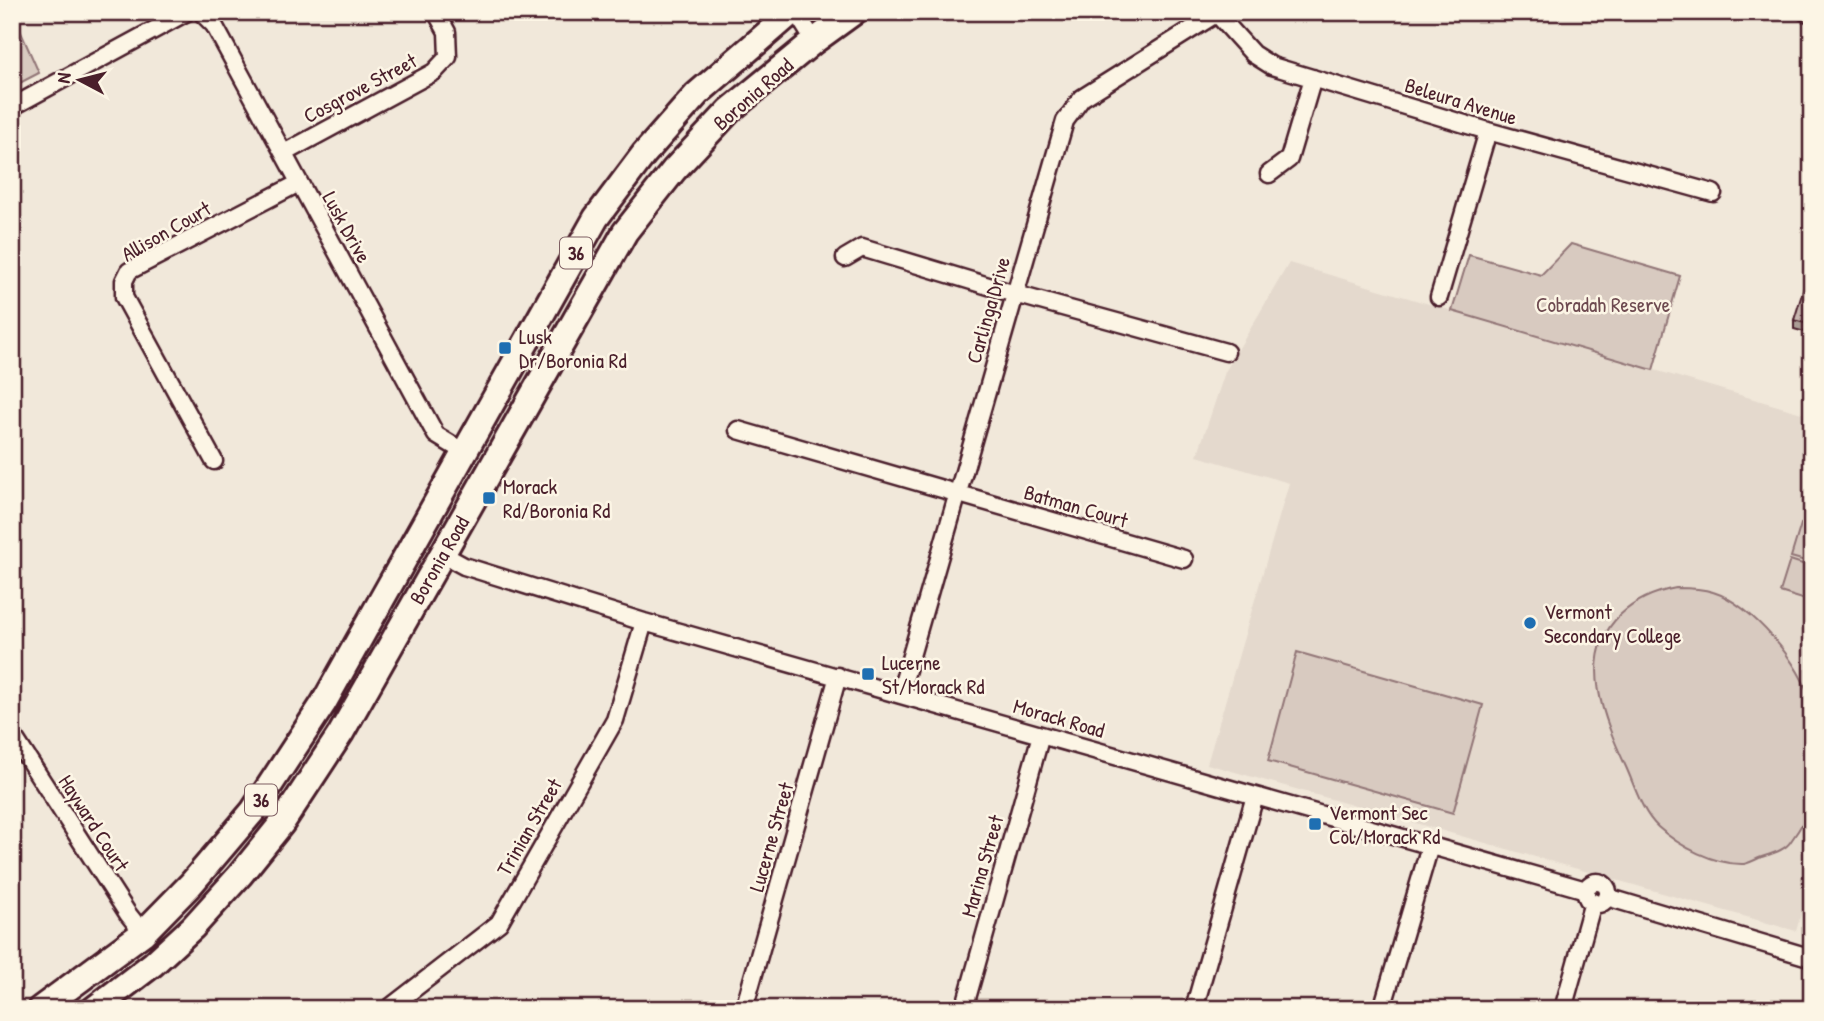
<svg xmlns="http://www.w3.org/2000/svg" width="1824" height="1021" font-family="'Patrick Hand',sans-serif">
  <rect width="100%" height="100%" fill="#f1e8da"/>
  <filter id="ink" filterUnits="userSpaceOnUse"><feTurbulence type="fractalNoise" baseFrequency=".0143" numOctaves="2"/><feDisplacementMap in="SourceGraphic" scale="14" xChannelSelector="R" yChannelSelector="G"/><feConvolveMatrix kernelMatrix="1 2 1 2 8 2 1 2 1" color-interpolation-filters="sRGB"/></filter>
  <g filter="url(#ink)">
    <path fill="#e4d9cd" d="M1289 263 1812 416V878L1796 931 1207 764 1289 483 1197 456 1225 372Z"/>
    <path fill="#d8cac0" stroke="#917476" stroke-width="2" d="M12 12 39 73 12 87Z
      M1571 244 1680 276 1653 370 1452 311 1469 255 1541 275Z
      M1801 524 1812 528V563L1791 557Z
      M1790 560 1812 567V602L1780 592Z
      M1676 588C1688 588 1701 588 1713 592 1750 603 1804 666 1811 704 1815 720 1812 740 1812 756 1812 770 1815 791 1811 804 1807 818 1799 830 1791 841 1785 851 1770 854 1759 858 1755 860 1749 863 1744 864 1715 865 1680 847 1658 827 1642 812 1635 787 1626 767 1605 721 1576 657 1620 615 1636 600 1654 592 1676 588Z
      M1297 652 1483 705 1453 813 1268 761Z"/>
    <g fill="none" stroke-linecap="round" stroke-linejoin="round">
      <defs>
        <path id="street" d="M201 12 214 25 436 435 464 452
          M796 12 814 41
          M1805 12 1812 14
          M1217 14 1253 54 1272 66 1488 131 1713 193
          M12 107 187 12
          M284 153 434 72 448 57 447 32 436 12
          M1269 174 1289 159 1313 78
          M845 258 862 248 1015 294 1226 352
          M1439 297 1488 131
          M738 430 1184 559
          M214 461 124 297V281L129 271 299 183
          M442 554 464 566 644 622 1586 890
          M900 694 1065 121 1082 98 1219 12
          M12 734 128 914 143 933
          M1586 893a11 11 0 1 1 22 0a11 11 0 1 1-22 0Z
          M1607 897 1812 958
          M388 1009 499 923 615 720 644 622
          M744 1009 838 676
          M964 1009 1041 735
          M1194 1009 1255 796
          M1382 1009 1430 846
          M1563 1009 1593 902"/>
        <path id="primary" d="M40 1009 143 933 191 884 253 811 323 704 596 218 644 154 697 94 792 12
          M94 1009 153 964 193 927 240 875 282 823 341 733 625 232 674 170 730 110 814 41 854 12"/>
      </defs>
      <use href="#street" stroke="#4a1f2b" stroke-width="21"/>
      <use href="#primary" stroke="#4a1f2b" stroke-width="30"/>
      <use href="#street" stroke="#fcf5e5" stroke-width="16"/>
      <use href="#primary" stroke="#fcf5e5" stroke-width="24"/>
    </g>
    <path fill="#ab9d96" stroke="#4a1f2b" stroke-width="2" d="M1812 282V334L1794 329V320Z"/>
    <path fill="#c7b6af" stroke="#4a1f2b" stroke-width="2" d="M1806 281 1812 282V325L1794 320Z"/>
  </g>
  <g fill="#1f6fb2" stroke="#fcf5e5" stroke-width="2.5">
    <rect x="498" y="341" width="14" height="14" rx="3.5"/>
    <rect x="482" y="491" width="14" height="14" rx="3.5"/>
    <circle cx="1530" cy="623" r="7"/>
    <rect x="861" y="667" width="14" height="14" rx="3.5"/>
    <rect x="1308" y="817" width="14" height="14" rx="3.5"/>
  </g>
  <g text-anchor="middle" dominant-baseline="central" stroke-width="5" stroke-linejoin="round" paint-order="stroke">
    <g fill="#fcf5e5" stroke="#7f5f63" stroke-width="2">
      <rect x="560" y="237.5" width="32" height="31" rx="5"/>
      <rect x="245" y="784.5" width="32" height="31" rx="5"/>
    </g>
    <g font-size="19" font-weight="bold" fill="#4a1f2b">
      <text x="576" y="253">36</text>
      <text x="261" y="800">36</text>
    </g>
    <g font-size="21" fill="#4a1f2b" stroke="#fcf5e5">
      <text transform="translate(360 88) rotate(-28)">Cosgrove Street</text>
      <text transform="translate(753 94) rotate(-41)">Boronia Road</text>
      <text transform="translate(1461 101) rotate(17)">Beleura Avenue</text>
      <text transform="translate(347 227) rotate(61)">Lusk Drive</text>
      <text transform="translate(166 231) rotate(-30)">Allison Court</text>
      <text transform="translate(988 310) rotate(-74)">Carlinga Drive</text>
      <text transform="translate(1076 506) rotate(16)">Batman Court</text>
      <text transform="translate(439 560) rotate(-60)">Boronia Road</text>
      <text transform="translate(1059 718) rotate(16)">Morack Road</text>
      <text transform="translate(94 823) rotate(57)">Hayward Court</text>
      <text transform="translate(529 827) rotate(-60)">Trinian Street</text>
      <text transform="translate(771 837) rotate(-74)">Lucerne Street</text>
      <text transform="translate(982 866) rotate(-74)">Marina Street</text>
    </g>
    <g font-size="21" fill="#6e4a50" stroke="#fcf5e5">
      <text x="1603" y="304">Cobradah Reserve</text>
    </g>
    <g font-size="21" fill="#4a1f2b" stroke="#fcf5e5" text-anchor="start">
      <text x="519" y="336">Lusk<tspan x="519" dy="24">Dr/Boronia Rd</tspan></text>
      <text x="503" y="486">Morack<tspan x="503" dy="24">Rd/Boronia Rd</tspan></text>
      <text x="1544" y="611">Vermont<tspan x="1544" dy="24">Secondary College</tspan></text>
      <text x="882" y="662">Lucerne<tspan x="882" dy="24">St/Morack Rd</tspan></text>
      <text x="1329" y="812">Vermont Sec<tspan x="1329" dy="24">Col/Morack Rd</tspan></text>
    </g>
  </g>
  <rect width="1824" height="1021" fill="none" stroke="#fcf5e5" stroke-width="42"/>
  <rect x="21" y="21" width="1782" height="979" fill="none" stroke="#4a1f2b" stroke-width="2.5" filter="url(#ink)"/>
  <g transform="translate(80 80) rotate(277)" stroke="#fcf5e5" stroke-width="5" paint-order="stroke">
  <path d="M0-5L12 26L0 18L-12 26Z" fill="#4a1f2b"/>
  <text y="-10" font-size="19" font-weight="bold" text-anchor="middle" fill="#4a1f2b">N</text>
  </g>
</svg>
